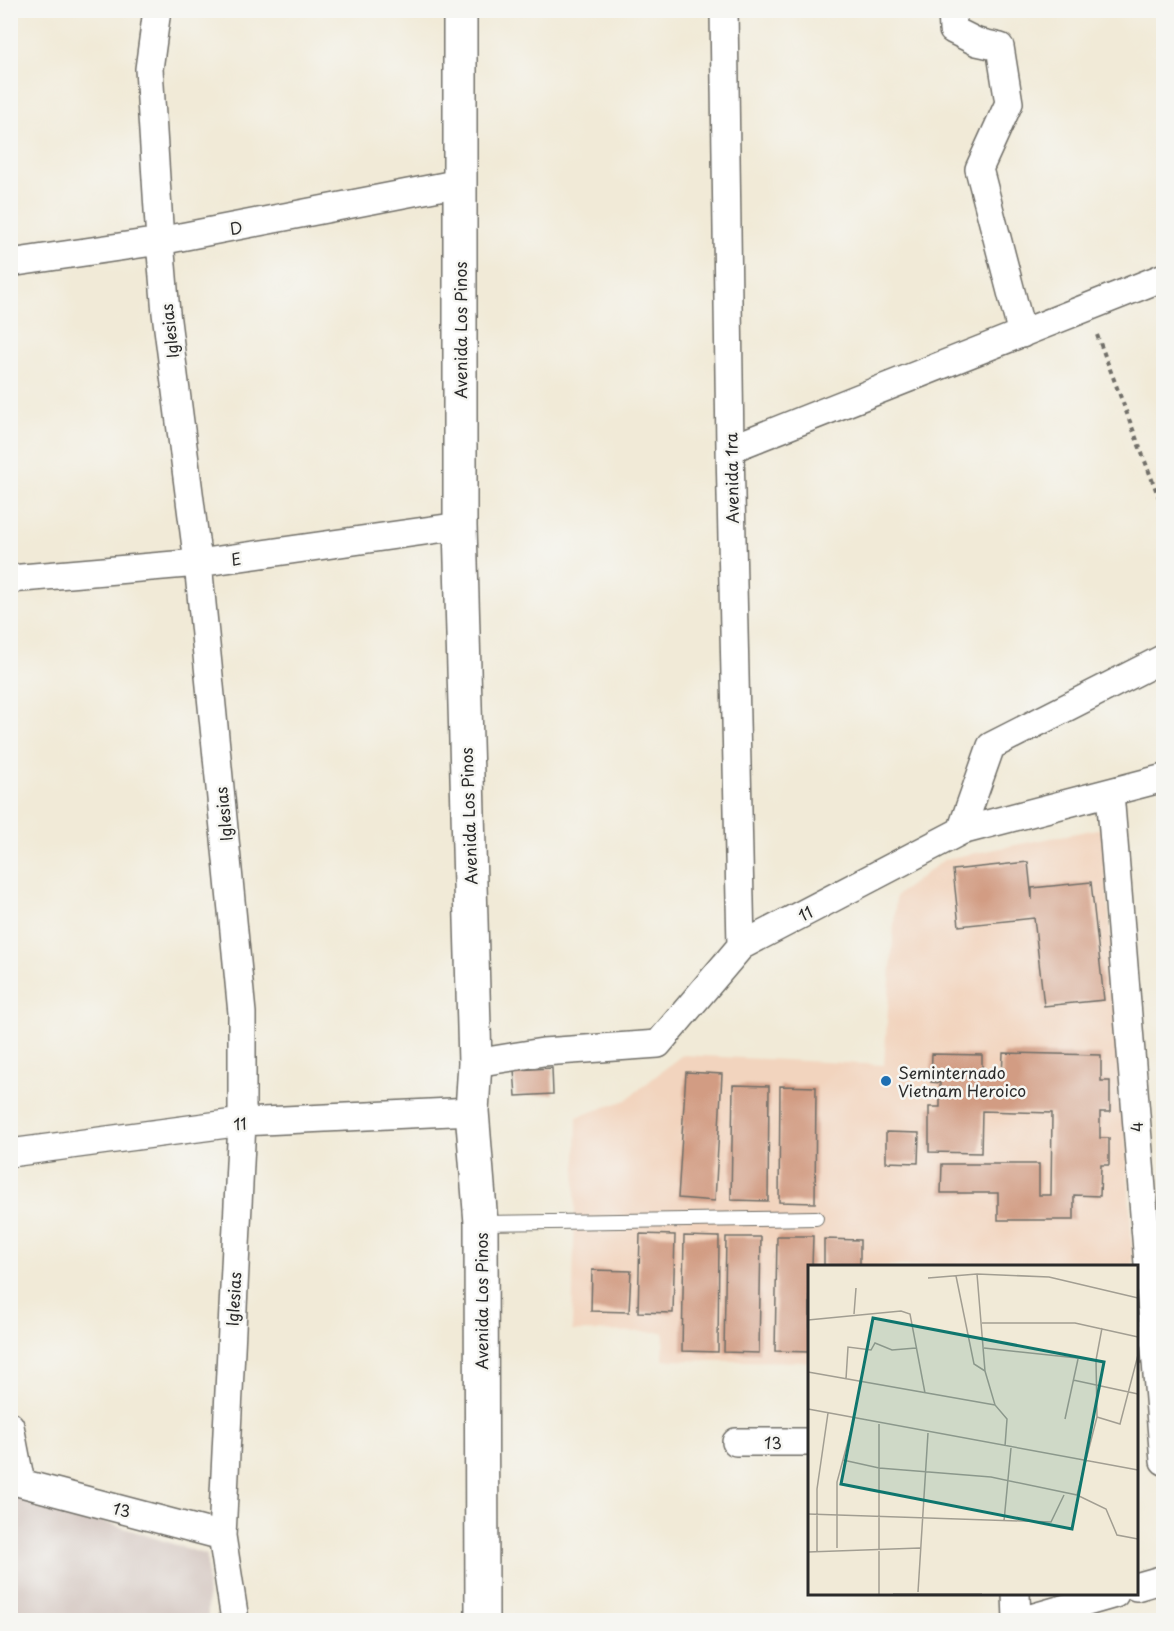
<svg xmlns="http://www.w3.org/2000/svg" width="1174" height="1631" font-family="'Playpen Sans',sans-serif">
  <rect width="100%" height="100%" fill="#f6f6f2"/>
  <filter id="ink" filterUnits="userSpaceOnUse"><feTurbulence type="fractalNoise" baseFrequency=".0167" numOctaves="2"/><feDisplacementMap in="SourceGraphic" scale="12" xChannelSelector="R" yChannelSelector="G"/><feConvolveMatrix kernelMatrix="1 2 1 2 8 2 1 2 1" color-interpolation-filters="sRGB"/></filter>
  <filter id="wash" filterUnits="userSpaceOnUse"><feTurbulence type="fractalNoise" baseFrequency=".008" numOctaves="4" result="noise"/><feDisplacementMap in="SourceGraphic" scale="24" xChannelSelector="R" yChannelSelector="G"/><feGaussianBlur stdDeviation="1.35" result="paint"/><feColorMatrix in="noise" values="0 0 0 0 0 0 0 0 0 0 0 0 0 0 0 0 0 1.4 0 .05"/><feComposite in="paint" operator="in"/></filter>
  <g filter="url(#wash)">
    <rect width="100%" height="100%" fill="#f1ead7"/>
    <path fill="#f2d4be" d="M1102 828 1124 1097 1133 1266H810L809 1362 663 1360 664 1332 572 1331 577 1117 626 1100 682 1055 884 1065 896 896 945 859Z"/>
    <path fill="#cfc0ba" d="M10 1488 38 1500 207 1555 208 1620H11Z"/>
    <g id="blocks">
      <path fill="#d29c83" d="M1028 862 1032 900V888L1091 882 1104 1000 1044 1006 1034 918 959 926 953 870Z
        M1003 1053 1101 1055V1081H1110V1112H1100V1138H1109V1165H1101L1100 1196 1074 1195V1220H998V1193H941L942 1164H1039V1195H1051L1052 1113 982 1111 981 1153 929 1152V1107H940V1083L931 1082 932 1054 982 1055V1079H1002Z
        M552 1068 553 1094 516 1096 514 1070Z
        M686 1072 722 1074 715 1201 678 1198Z
        M733 1085 769 1086 768 1201 731 1200Z
        M780 1086 816 1087 815 1203 779 1202Z
        M886 1132 919 1133 918 1163 886 1162Z
        M640 1234 675 1235 673 1313 638 1312Z
        M684 1236 719 1237 718 1352 682 1351Z
        M777 1236H813L812 1266H810V1352L775 1351Z
        M726 1237H761L759 1353 724 1352Z
        M824 1239 860 1240V1266H824Z
        M592 1270 631 1271 629 1312 591 1311Z"/>
    </g>
  </g>
  <g filter="url(#ink)">
    <use href="#blocks" fill-opacity="0" stroke="#706e67" stroke-width="1.5"/>
    <g fill="none" stroke-linecap="round" stroke-linejoin="round">
      <defs>
        <path id="service" d="M481 1223 816 1218"/>
        <path id="minor" d="M157 10 149 69 160 241 166 313 198 563 242 1013V1122L222 1536 235 1620
          M724 10 730 449 741 946
          M952 10 953 30 977 42 1000 47 1009 103 979 169 1022 334
          M10 263 160 241 460 183
          M730 449 1164 277
          M10 579 198 563 460 526
          M1110 793 1164 1461
          M961 831 991 746 1164 658
          M475 1063 543 1052 658 1044 741 946 961 831 1164 778
          M10 1153 242 1122 472 1111
          M10 1426 21 1483 222 1536
          M736 1442H810
          M1136 1587 1164 1579
          M1016 1594 1017 1620
          M1024 1620 1115 1594"/>
        <path id="tertiary" d="M460 10V526L475 1063 472 1111 481 1223 482 1620"/>
      </defs>
      <use href="#service" stroke="#706e67" stroke-width="16"/>
      <use href="#minor" stroke="#706e67" stroke-width="30"/>
      <use href="#tertiary" stroke="#706e67" stroke-width="36"/>
      <path stroke="#706e67" stroke-width="4" stroke-dasharray="4.5 4.5" stroke-linecap="butt" d="M1097 335 1164 511"/>
      <use href="#service" stroke="#fff" stroke-width="14"/>
      <use href="#minor" stroke="#fff" stroke-width="27"/>
      <use href="#tertiary" stroke="#fff" stroke-width="33"/>
    </g>
  </g>
  <circle fill="#1f6fb2" stroke="#f6f6f2" stroke-width="2" cx="886" cy="1081" r="6"/>
  <g text-anchor="middle" dominant-baseline="central" stroke-width="5" stroke-linejoin="round" paint-order="stroke">
    <g font-size="16" fill="#2b2b2b" stroke="#f6f6f2">
      <text transform="translate(236 227) rotate(-11)">D</text>
      <text transform="translate(460 330) rotate(-90)">Avenida Los Pinos</text>
      <text transform="translate(169 331) rotate(-97)">Iglesias</text>
      <text transform="translate(731 478) rotate(-91)">Avenida 1ra</text>
      <text transform="translate(236 558) rotate(-8)">E</text>
      <text transform="translate(223 814) rotate(-96)">Iglesias</text>
      <text transform="translate(468 816) rotate(-92)">Avenida Los Pinos</text>
      <text transform="translate(805 913) rotate(-28)">11</text>
      <text transform="translate(240 1123) rotate(-5)">11</text>
      <text transform="translate(1136 1127) rotate(-94)">4</text>
      <text transform="translate(233 1299) rotate(-87)">Iglesias</text>
      <text transform="translate(481 1301) rotate(-90)">Avenida Los Pinos</text>
      <text transform="translate(773 1442) rotate(1)">13</text>
      <text transform="translate(122 1509) rotate(15)">13</text>
    </g>
    <g font-size="16" fill="#2b2b2b" stroke="#f6f6f2" text-anchor="start">
      <text x="898" y="1072">Seminternado<tspan x="898" dy="18">Vietnam Heroico</tspan></text>
    </g>
  </g>
  <g transform="translate(808 1265)">
    <rect width="330" height="330" fill="#f1ead7"/>
    <path fill="none" stroke="#a29e92" stroke-width="1.5" d="M169 9 177 106 187 140 199 154 197 181M148 11 166 99 177 106M120 13 169 9 241 12 330 33M46 49 48 23M0 55 93 46 102 49 117 128M174 58H267L330 72M176 83 288 95M0 107 187 140M38 114 40 82 63 85 67 78 84 85 108 83M265 115 330 129M0 144 330 205M289 152 312 159 330 90M257 154 270 94M35 195 71 203 183 212 269 230 298 244 309 270 330 274M269 230 289 152 288 95 294 63M0 249 243 257 256 230M196 256 203 183M29 283V217L46 154M9 286V224L20 148M0 287 112 283M110 327 120 168M71 329V159M85 329H174"/>
    <path fill="#0f766e" fill-opacity="0.15" stroke="#0f766e" stroke-width="3" d="M65 53 296 97 264 264 33 219Z"/>
    <rect width="330" height="330" fill="none" stroke="#2b2b2b" stroke-width="3"/>
  </g>
  <rect width="1174" height="1631" fill="none" stroke="#f6f6f2" stroke-width="36"/>
</svg>
